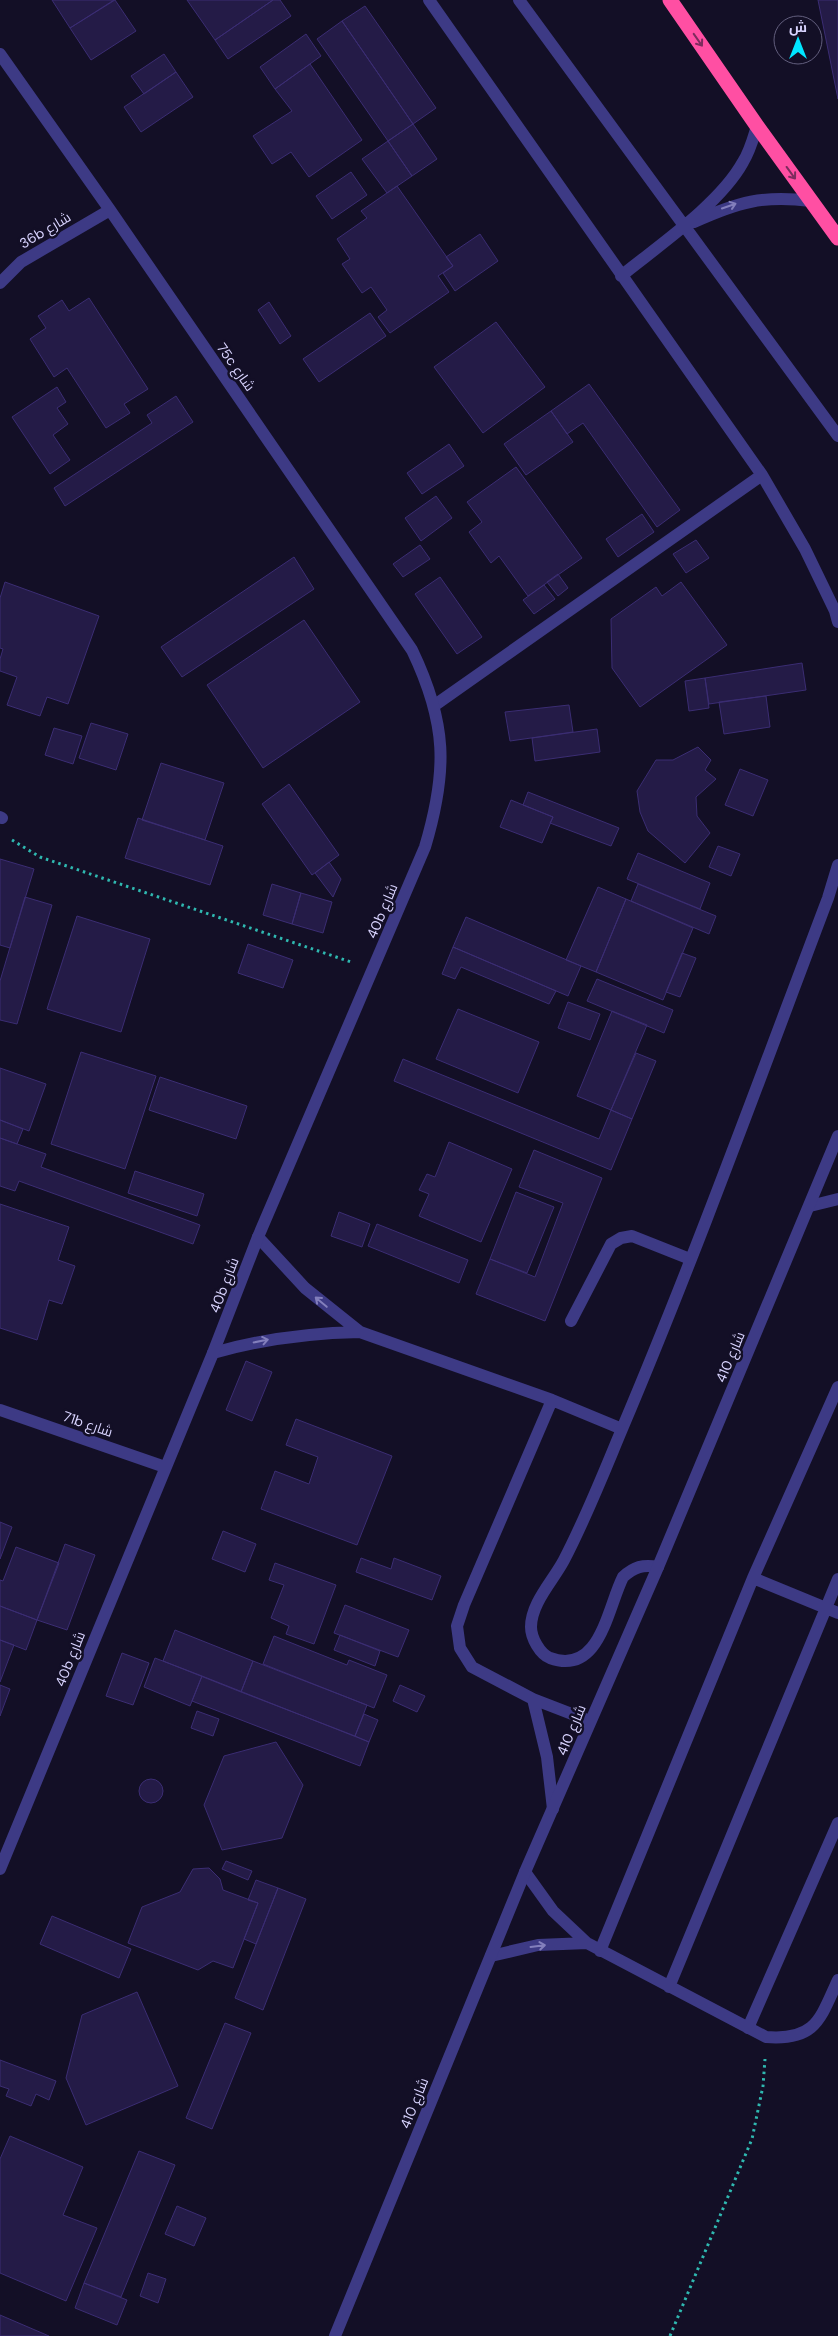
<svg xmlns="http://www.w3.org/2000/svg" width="838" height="2336" font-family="'DM Sans',Cairo,sans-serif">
  <rect width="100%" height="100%" fill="#130f26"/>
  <path fill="#241b47" stroke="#3b2d73" d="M52 0H114L70 28Z
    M115 0 136 31 91 60 70 28Z
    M187 0H273L215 40Z
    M273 0H280L291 16 228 59 215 40Z
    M818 0H838V99Z
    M365 6 436 108 413 124 342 21Z
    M342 21 413 124 388 141 317 39Z
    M306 34 321 56 275 89 260 67Z
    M164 54 176 72 144 94 131 76Z
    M310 64 362 140 309 177 291 152 272 164 253 136 292 111 275 89Z
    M176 72 193 97 141 132 124 107Z
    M413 124 437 159 412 176 388 141Z
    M388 141 412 176 387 193 362 159Z
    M351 172 367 195 332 219 316 196Z
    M397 186 453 266 438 276 449 292 390 333 378 317 387 310 371 287 362 293 342 264 350 259 337 239 367 218 361 211Z
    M480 234 498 261 455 291 443 273 453 266 446 257Z
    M89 298 148 389 124 404 130 413 106 428 67 368 54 377 30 339 46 328 38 316 62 300 69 311Z
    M269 302 291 336 280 344 258 310Z
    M370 313 386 336 319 382 303 359Z
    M496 322 545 387 483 433 434 367Z
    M589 384 680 510 657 527 583 423 567 434 551 411Z
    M57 387 66 402 57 408 68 424 53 435 70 460 50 474 12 417Z
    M176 396 193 422 65 506 54 488 152 423 147 415Z
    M551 411 573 442 526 475 504 444Z
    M449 444 464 466 422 494 407 473Z
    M516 467 582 558 528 596 499 556 491 563 469 532 482 522 467 502Z
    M436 496 452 518 421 541 405 518Z
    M642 514 654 532 618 557 606 539Z
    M696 540 709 558 686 573 673 554Z
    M420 545 430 559 403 577 393 564Z
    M294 557 314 589 182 677 161 647Z
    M558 574 568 588 558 596 547 582Z
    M440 577 482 637 457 654 415 594Z
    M5 582 99 616 68 704 47 697 40 716 7 705 17 677 0 671V659L3 649 0 648V598Z
    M681 582 727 645 640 707 612 668 611 619 656 587 662 596Z
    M544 585 555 599 534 614 523 600Z
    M304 620 360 702 263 768 207 685Z
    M802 663 806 690 709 704 705 678Z
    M705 678 709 708 689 711 685 681Z
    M766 696 770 727 724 734 719 702Z
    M569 705 573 732 510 741 505 712Z
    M91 723 128 734 116 770 79 758Z
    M54 728 82 736 73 764 45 755Z
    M597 729 600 752 535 761 532 738Z
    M698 747 711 760 705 770 716 779 696 797 697 816 710 833 685 863 648 831 640 812 637 791 656 760H673Z
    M161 763 224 783 205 840 142 820Z
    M740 769 768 780 753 816 725 805Z
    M289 784 339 855 312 875 262 804Z
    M528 792 619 828 611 846 550 823 553 817 523 805Z
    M511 800 553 817 542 843 500 827Z
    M138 818 223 846 210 885 125 858Z
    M718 846 740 854 731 876 709 867Z
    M638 853 710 883 700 909 627 879Z
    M0 859 34 869 10 948 0 945Z
    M329 862 341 879 333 897 315 873Z
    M272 884 301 893 292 924 263 915Z
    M638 884 716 916 709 934 631 901Z
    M598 887 626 899 596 972 566 960Z
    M301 893 332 902 323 933 292 924Z
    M25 897 52 905 17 1024 0 1020V981Z
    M626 899 693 928 663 1000 596 972Z
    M77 916 150 939 121 1032 47 1009Z
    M466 917 581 966 568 996 453 947Z
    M248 944 293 960 283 988 238 973Z
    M453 947 556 991 549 1004 461 967 455 979 442 974Z
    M682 953 696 958 680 997 666 992Z
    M597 979 673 1010 664 1033 587 1001Z
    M568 1002 600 1014 590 1040 558 1028Z
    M458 1009 539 1042 518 1093 436 1059Z
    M612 1011 647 1025 611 1110 577 1096Z
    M81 1052 156 1076 125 1169 51 1144Z
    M636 1053 656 1061 632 1119 611 1110Z
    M403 1059 599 1139 611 1110 632 1119 611 1170 394 1081Z
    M0 1068 46 1084 29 1131 0 1120Z
    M160 1077 247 1106 236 1139 149 1110Z
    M0 1120 23 1129 17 1144 0 1138Z
    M0 1138 46 1154 41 1167 200 1225 193 1244 19 1181 15 1191 0 1186Z
    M449 1142 512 1169 481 1242 419 1216 429 1194 419 1190 427 1174 435 1177Z
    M534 1150 602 1178 545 1321 476 1294 490 1259 535 1277 563 1203 519 1187Z
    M135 1171 204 1194 197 1216 128 1193Z
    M516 1192 554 1207 527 1273 490 1259Z
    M0 1204 69 1227 58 1260 75 1266 62 1304 49 1300 37 1340 0 1328Z
    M339 1212 370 1224 362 1247 331 1236Z
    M377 1224 468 1260 459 1283 368 1246Z
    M246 1361 272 1372 252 1421 226 1410Z
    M296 1419 392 1456 357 1545 261 1509 275 1471 309 1484 318 1457 286 1445Z
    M0 1522 12 1527 0 1559Z
    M223 1531 256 1544 245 1572 212 1559Z
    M65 1544 95 1555 67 1630 37 1620Z
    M16 1547 59 1563 37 1620 0 1606V1580L3 1581Z
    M361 1558 391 1569 394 1558 441 1576 432 1600 356 1572Z
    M275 1563 336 1585 314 1644 286 1634 289 1626 271 1618 284 1585 269 1580Z
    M345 1605 409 1630 398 1657 334 1633Z
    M0 1606 37 1620 26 1650 0 1640Z
    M175 1630 253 1661 241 1692 163 1661Z
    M340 1635 380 1651 375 1666 334 1650Z
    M274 1636 347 1665 349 1660 387 1675 374 1708 263 1664Z
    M0 1640 14 1645 0 1682Z
    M122 1653 149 1663 133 1705 106 1696Z
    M155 1658 202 1676 190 1706 144 1687Z
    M253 1661 367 1705 355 1736 241 1692Z
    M202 1676 369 1742 360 1766 192 1701Z
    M0 1685 10 1689 0 1716Z
    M400 1685 425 1696 417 1712 393 1701Z
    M197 1711 219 1719 213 1736 191 1728Z
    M364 1714 378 1720 369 1742 355 1736Z
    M276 1742 303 1785 282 1838 222 1850 204 1805 224 1756Z
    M139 1791a12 12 0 1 1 24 0a12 12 0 1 1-24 0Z
    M226 1861 252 1871 248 1880 222 1869Z
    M209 1868 220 1879 223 1890 258 1903 233 1968 213 1961 198 1970 128 1943 142 1907 180 1892 193 1869Z
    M256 1880 278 1888 256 1944 244 1939 258 1903 248 1900Z
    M278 1888 306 1899 263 2010 235 1998Z
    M52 1916 131 1949 119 1978 40 1944Z
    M137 1992 178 2086 86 2125 66 2078 82 2015Z
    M225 2023 251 2033 212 2129 186 2118Z
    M0 2060 56 2081 49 2100 36 2094 31 2106 6 2096 9 2089 0 2086Z
    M10 2136 83 2167 63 2215 97 2228 66 2301 0 2273V2159Z
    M139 2151 175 2165 121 2297 84 2283Z
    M177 2206 206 2218 194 2246 165 2234Z
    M148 2273 166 2279 158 2303 140 2296Z
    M84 2283 127 2300 117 2325 75 2308Z
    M0 2315 49 2336H0Z"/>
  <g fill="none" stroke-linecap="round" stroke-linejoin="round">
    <path stroke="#2fb8b0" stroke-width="3" stroke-dasharray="2.5 4" stroke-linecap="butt" d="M12 840 40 857 351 962
      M670 2336 752 2139 763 2086 765 2059"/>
    <path stroke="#3d3a85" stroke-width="12" d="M429 0 762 475 805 549 835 611 838 622
      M519 0 838 436
      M694 222C738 202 763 195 811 201
      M621 276C658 246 720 204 743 162 750 151 753 139 757 126
      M435 705 762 475
      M810 1206 838 1199
      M258 1237 305 1288 360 1332 552 1400 622 1429
      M571 1321 611 1244 621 1238 632 1236 690 1259
      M213 1353C262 1339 310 1333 360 1332
      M552 1400 464 1605 457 1626 460 1648 472 1667 533 1699 590 1721
      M658 1567C643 1564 634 1567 623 1577 607 1609 600 1676 550 1658 540 1654 531 1638 531 1627 531 1603 553 1581 564 1560 586 1518 604 1472 622 1429 696 1254 761 1075 828 898L838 865
      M753 1578 838 1613
      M533 1699 547 1757 553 1809
      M525 1872 553 1911 587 1943 766 2037C816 2041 820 2019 838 1980
      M600 1951 753 1578 838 1387
      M491 1956 538 1945 587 1943
      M669 1987 838 1579
      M748 2028 838 1823"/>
    <path stroke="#3d3a85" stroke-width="12" d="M0 54 110 210 412 650C447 723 448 770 425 847L258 1237 213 1353 0 1869
      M0 283 21 262 110 210
      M0 817 2 818
      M0 1410 165 1467"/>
    <path stroke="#3d3a85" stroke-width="12" d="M335 2336 525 1872 658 1567 838 1136"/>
    <path stroke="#ff4fa3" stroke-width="15" d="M670 0 757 126 838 238"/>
  </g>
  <defs><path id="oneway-shaft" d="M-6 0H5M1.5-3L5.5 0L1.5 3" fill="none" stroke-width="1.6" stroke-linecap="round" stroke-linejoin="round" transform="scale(1.25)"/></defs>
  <g stroke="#7d2c5e">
    <use href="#oneway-shaft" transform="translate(698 40) rotate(55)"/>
    <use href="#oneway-shaft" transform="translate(791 173) rotate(54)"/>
  </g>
  <g stroke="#837fbc">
    <use href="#oneway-shaft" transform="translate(729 206) rotate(-19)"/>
    <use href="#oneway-shaft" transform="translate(321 1302) rotate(-140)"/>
    <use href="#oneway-shaft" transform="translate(261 1341) rotate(-11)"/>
    <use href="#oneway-shaft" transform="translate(538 1946) rotate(-7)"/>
  </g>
  <g text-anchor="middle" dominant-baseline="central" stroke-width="5" stroke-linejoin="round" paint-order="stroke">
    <g font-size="14" fill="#d9d4ff" stroke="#130f26">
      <text transform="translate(45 230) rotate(-31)">36b شارع</text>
      <text transform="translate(236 367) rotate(55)">75c شارع</text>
      <text transform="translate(382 911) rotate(-67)">40b شارع</text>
      <text transform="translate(224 1285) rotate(-69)">40b شارع</text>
      <text transform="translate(730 1357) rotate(-67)">شارع 410</text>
      <text transform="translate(88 1424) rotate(19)">71b شارع</text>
      <text transform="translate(70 1659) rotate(-68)">40b شارع</text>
      <text transform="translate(571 1730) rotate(-67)">شارع 410</text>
      <text transform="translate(414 2103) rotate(-68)">شارع 410</text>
    </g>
  </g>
  <g transform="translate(798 40)"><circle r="24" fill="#130f26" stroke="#625e7d"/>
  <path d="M0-4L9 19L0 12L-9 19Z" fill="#00e5ff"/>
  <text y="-8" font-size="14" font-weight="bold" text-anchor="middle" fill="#d9d4ff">ش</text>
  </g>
</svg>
